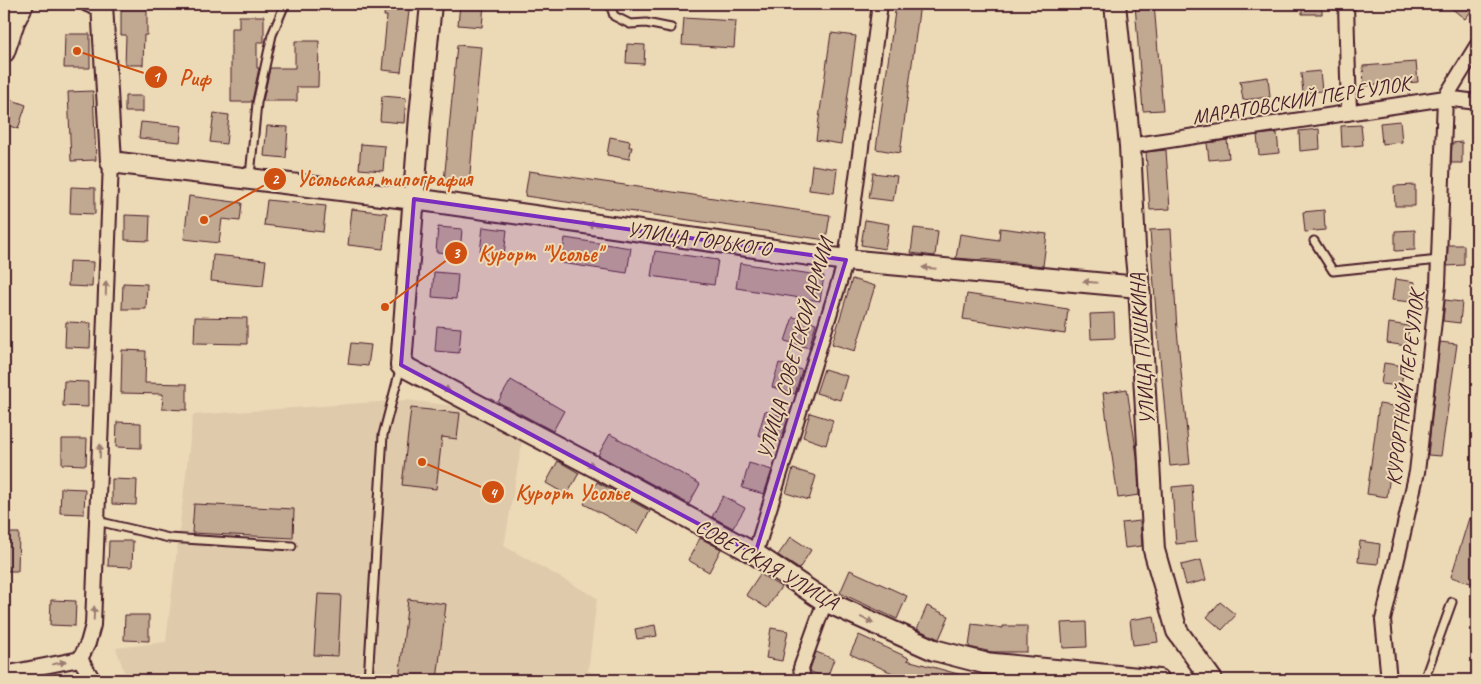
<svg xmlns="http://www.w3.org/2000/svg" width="1481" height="684" font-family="Caveat,sans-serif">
  <rect width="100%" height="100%" fill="#ecd9b6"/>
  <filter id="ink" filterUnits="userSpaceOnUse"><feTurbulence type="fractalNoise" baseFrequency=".02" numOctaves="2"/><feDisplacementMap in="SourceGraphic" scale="10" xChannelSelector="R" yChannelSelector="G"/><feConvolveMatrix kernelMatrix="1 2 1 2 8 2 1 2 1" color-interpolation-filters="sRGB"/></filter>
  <g filter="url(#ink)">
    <path fill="#dfcaab" d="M406 400 464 407 512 436 523 437 504 546 597 598 588 671 611 680H127L116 648 166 642 193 415Z"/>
    <path fill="#c1a891" stroke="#4a1f2b" d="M121 4H147V35H144L143 65H125L126 35H121Z
      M385 4H410L401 72 382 70 387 16H384Z
      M460 4H484L482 27 458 25Z
      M896 4H920L900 153 876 149Z
      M1135 4H1154L1163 110 1143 111Z
      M1302 4H1322V14H1302Z
      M1446 4H1477L1465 19Z
      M239 16H264V42H257V68H259L252 101 250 102H231V28H239Z
      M684 18 736 21 734 48 682 45Z
      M831 33 856 36 841 144 816 140Z
      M65 34H90V68H64Z
      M295 41H319L318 87H297V101H263L270 68H295Z
      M627 44 645 45 644 64 626 63Z
      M457 45 481 47 469 185 444 182Z
      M1416 62 1418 82 1364 86 1363 66Z
      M1320 71 1322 91 1303 93 1301 73Z
      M1268 77 1270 97 1243 100 1240 81Z
      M93 91 96 160 71 161 68 92Z
      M125 96H143V112H125Z
      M382 96 406 98 404 123 380 121Z
      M4 97 26 105 18 129 4 124Z
      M214 113 229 115 226 144 210 142Z
      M1400 121 1402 142 1382 144 1380 123Z
      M141 122 182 126 180 142 139 138Z
      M1361 125 1363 145 1342 147 1341 126Z
      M267 126 288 127 286 158 264 156Z
      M1319 129 1320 149 1300 151 1299 131Z
      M1277 133 1279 153 1259 155 1257 135Z
      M610 137 630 141 629 147H632L629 159 607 155Z
      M1227 140 1229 158 1209 160 1207 143Z
      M1462 142V163H1451L1452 143Z
      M361 144 385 146 383 171 359 169Z
      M1166 150 1170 209 1150 210 1146 152Z
      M812 165 837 169 834 193 809 190Z
      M529 171 830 215 826 240 525 196Z
      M873 173 897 176 893 201 869 198Z
      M1415 185V206H1395L1394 186Z
      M71 187 95 188V214L70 213Z
      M189 196 242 203 240 221 222 219 219 243 184 239Z
      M267 200 326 206 323 232 264 225Z
      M352 209 387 213 383 249 348 245Z
      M1324 210 1325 230 1305 232 1303 212Z
      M125 215 150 216 149 241 125 240Z
      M865 220 889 224 885 249 861 245Z
      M438 227 462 229 460 254 436 252Z
      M483 227 507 230 504 255 480 252Z
      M914 228 938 231 935 256 911 253Z
      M1000 228 1047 234 1043 266 981 259V260L956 258 960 234 999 240Z
      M1171 229 1177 330 1190 464 1170 466 1156 313 1150 230Z
      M1415 230V250L1395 251V231Z
      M565 238 631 248 627 273 561 263Z
      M1448 245H1464V265L1447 266Z
      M655 251 718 260 714 285 651 276Z
      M213 255 266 260 263 286 211 281Z
      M69 261 93 262 92 287 68 286Z
      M740 263 824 276 820 301 736 288Z
      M434 272 458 274 456 299 432 297Z
      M852 279 875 286 855 351 832 344Z
      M1395 279 1415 282 1412 302 1392 300Z
      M123 283 147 284 146 309H122Z
      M967 294 1068 309 1065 334 963 319Z
      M1445 300 1462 302 1460 323 1443 321Z
      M1114 313 1115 338 1091 339 1090 314Z
      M195 317 247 318V344L194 343Z
      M793 317 816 323 809 348 785 341Z
      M66 322 91 323 90 348 65 347Z
      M1389 323 1409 326 1407 346 1387 343Z
      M437 326 461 328 459 353 435 351Z
      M1440 342 1457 344 1441 456 1428 455Z
      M351 343 371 345 368 366 348 364Z
      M122 350 146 351 145 383 187 384V410L162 409 163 394 121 393Z
      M779 363 802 370 795 394 772 387Z
      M1384 363 1404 366 1401 386 1381 384Z
      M824 369 847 376 840 400 816 393Z
      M511 380 564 411 553 431 498 402Z
      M64 381 88 382V407L63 406Z
      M1127 389 1137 456 1139 495 1118 498 1103 393Z
      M1379 404 1399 407 1387 497 1367 494Z
      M411 408 460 413 457 439 442 437 436 489 402 485Z
      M765 411 788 418 781 442 758 435Z
      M810 413 833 420 826 445 803 437Z
      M117 422 141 423V448L116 447Z
      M610 434 700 484 689 504 598 455Z
      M62 439H87L86 465 62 464Z
      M558 461 579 473 567 495 546 483Z
      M749 463 772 470 764 494 742 488Z
      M793 469 816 476 809 500 786 493Z
      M112 479 137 480 136 505 112 504Z
      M597 482 650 511 638 533 584 504Z
      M1192 485 1196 542 1176 544 1172 487Z
      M61 488 85 489 84 514 60 513Z
      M723 496 745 508 733 528 712 517Z
      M194 504 294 509 293 538 192 533Z
      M1469 518 1477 521V585L1451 577Z
      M1140 521 1142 546 1125 548 1122 523Z
      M4 533H19L18 571H4Z
      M791 537 811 550 799 569 778 555Z
      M700 538 721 549 709 572 688 560Z
      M109 541H133L132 567 108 566Z
      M1360 541 1380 544 1378 564 1358 562Z
      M1201 560 1206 580 1186 585 1181 565Z
      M850 570 907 596 897 619 840 593Z
      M760 574 781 587 767 608 746 595Z
      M318 594 341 595 338 656 314 655Z
      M408 599 446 604 437 680H399Z
      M51 600 76 601 75 626 50 625Z
      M1220 602 1236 615 1222 630 1207 617Z
      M927 606 949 616 939 639 917 629Z
      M125 615H149V641L124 640Z
      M1154 616 1158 642 1133 645 1130 620Z
      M1086 622 1087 647 1063 648 1061 623Z
      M972 624 1003 628V626H1027V652H992L969 647Z
      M655 625 657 636 637 639 635 629Z
      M771 628 788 631 782 661 766 658Z
      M859 635 909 658 907 660 969 677 968 680H908L850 654Z
      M816 652 834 659 827 678 811 672 810 669Z"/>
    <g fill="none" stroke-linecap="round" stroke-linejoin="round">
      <defs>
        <path id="lane" d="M610 4 614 16 630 24 646 23 671 28
          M250 176 257 103 272 35 285 4
          M1314 241 1333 271 1439 260
          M97 521 169 538 292 546
          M368 680 383 435 401 366
          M1424 680 1452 602"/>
        <path id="street" d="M87 4 103 10
          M1346 4 1349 113
          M1130 146 1445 98 1477 102
          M755 554 846 260 880 4
          M80 659 88 643 93 625 111 162
          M80 659 93 680
          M4 674 80 659
          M803 680 801 668 825 601
          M1389 680 1383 620 1417 472 1438 285 1445 98 1477 46"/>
        <path id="secondary" d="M102 4 111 162 414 199 846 260 1139 287 1154 550 1177 631 1212 680
          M431 4 420 116 401 365 601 470 755 554 825 601 934 650 984 663 1159 680
          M1115 4 1130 146 1135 247 1140 298
          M4 52 14 22 23 4"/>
      </defs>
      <use href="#lane" stroke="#4a1f2b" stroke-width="11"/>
      <use href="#street" stroke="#4a1f2b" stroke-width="18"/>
      <use href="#secondary" stroke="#4a1f2b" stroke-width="24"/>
      <use href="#lane" stroke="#ecd9b6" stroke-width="7"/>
      <use href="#street" stroke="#ecd9b6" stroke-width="14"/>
      <use href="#secondary" stroke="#ecd9b6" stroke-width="20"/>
    </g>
    <defs><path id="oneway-solid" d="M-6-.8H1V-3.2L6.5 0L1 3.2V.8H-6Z" transform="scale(1.25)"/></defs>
    <g fill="#9b7c70">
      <use href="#oneway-solid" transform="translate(594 225) rotate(-172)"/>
      <use href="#oneway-solid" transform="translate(929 268) rotate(-175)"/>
      <use href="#oneway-solid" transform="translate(1090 282) rotate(-175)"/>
      <use href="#oneway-solid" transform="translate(106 288) rotate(-88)"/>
      <use href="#oneway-solid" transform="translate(444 388) rotate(28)"/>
      <use href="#oneway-solid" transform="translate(100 451) rotate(-88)"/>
      <use href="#oneway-solid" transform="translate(588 463) rotate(28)"/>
      <use href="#oneway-solid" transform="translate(94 613) rotate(-88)"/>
      <use href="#oneway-solid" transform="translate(867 620) rotate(24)"/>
      <use href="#oneway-solid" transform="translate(59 663) rotate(-11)"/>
    </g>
  </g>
  <path fill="#7b2cbf" fill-opacity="0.2" stroke="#7b2cbf" stroke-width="4" stroke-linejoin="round" d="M414 199 846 260 755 554 401 365Z"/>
  <g text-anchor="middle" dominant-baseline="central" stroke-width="4" stroke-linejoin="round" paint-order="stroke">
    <g font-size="21" fill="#4a1f2b" stroke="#ecd9b6">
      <text transform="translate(1301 100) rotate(-9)">МАРАТОВСКИЙ ПЕРЕУЛОК</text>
      <text transform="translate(699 239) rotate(8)">УЛИЦА ГОРЬКОГО</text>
      <text transform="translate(795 349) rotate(-74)">УЛИЦА СОВЕТСКОЙ АРМИИ</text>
      <text transform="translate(1142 349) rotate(-94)">УЛИЦА ПУШКИНА</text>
      <text transform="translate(1405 388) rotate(-83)">КУРОРТНЫЙ ПЕРЕУЛОК</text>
      <text transform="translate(767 564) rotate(30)">СОВЕТСКАЯ УЛИЦА</text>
    </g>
  </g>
  <path fill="none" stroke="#d05011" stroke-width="2" d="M77 51L156 77M204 220L275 179M385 307L456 253M422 462L493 492"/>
  <g fill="#d05011" stroke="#ecd9b6" stroke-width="2">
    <circle cx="77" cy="51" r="5"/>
    <circle cx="204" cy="220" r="5"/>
    <circle cx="385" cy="307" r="5"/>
    <circle cx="422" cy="462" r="5"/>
    <circle cx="156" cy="77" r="12"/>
    <circle cx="275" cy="179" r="12"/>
    <circle cx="456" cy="253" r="12"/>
    <circle cx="493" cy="492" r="12"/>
  </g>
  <g font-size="15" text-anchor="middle" font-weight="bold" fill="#fff">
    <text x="156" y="82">1</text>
    <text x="275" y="184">2</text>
    <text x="456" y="258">3</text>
    <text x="493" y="498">4</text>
  </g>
  <g font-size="22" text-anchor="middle" font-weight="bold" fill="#d05011" stroke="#ecd9b6" stroke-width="4" stroke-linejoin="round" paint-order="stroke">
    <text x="195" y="85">Риф</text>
    <text x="384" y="186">Усольская типография</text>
    <text x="540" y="261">Курорт "Усолье"</text>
    <text x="572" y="500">Курорт Усолье</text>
  </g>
  <rect width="1481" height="684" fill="none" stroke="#ecd9b6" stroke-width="20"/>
  <rect x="10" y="10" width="1461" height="664" fill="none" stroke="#4a1f2b" stroke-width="2" filter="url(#ink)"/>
</svg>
